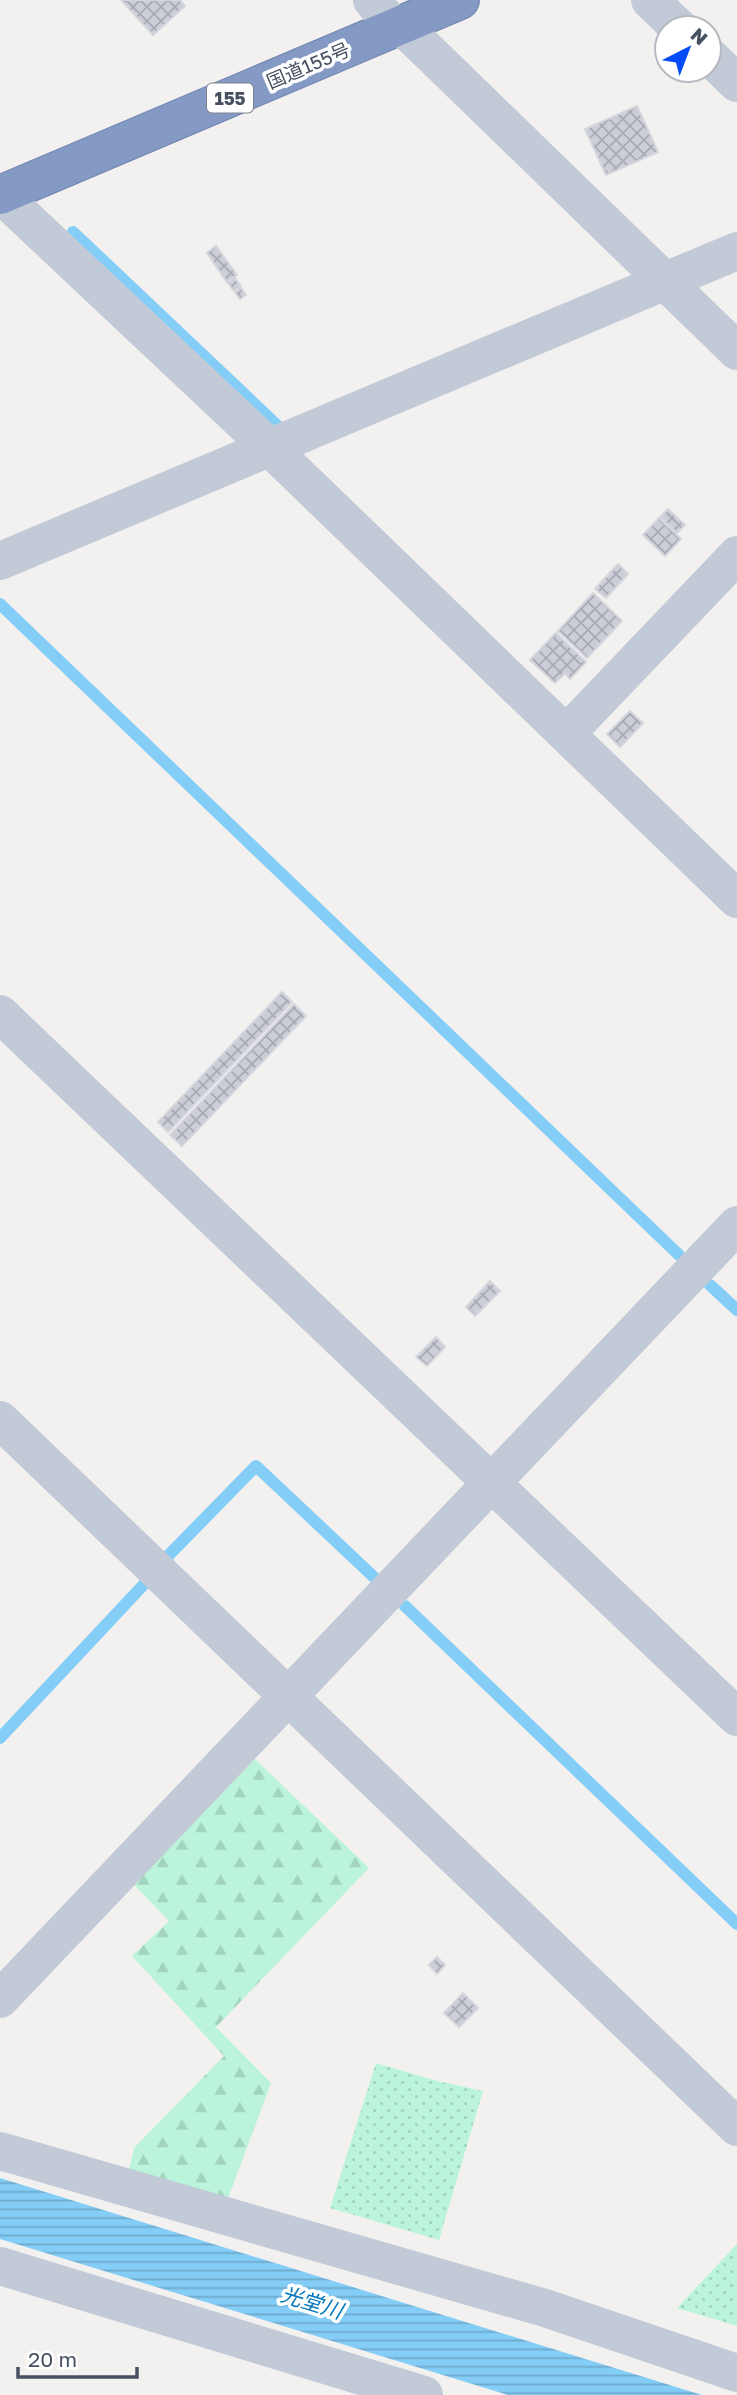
<svg xmlns="http://www.w3.org/2000/svg" width="737" height="2395" font-family="'Golos Text','Noto Sans JP',sans-serif">
  <defs>
    <pattern id="grass-dots" width="8" height="8" patternUnits="userSpaceOnUse" patternTransform="scale(1.75)"><rect width="8" height="8" fill="#bbf4da"/><path d="M2 2h.1M6 6h.1" fill="none" stroke="#a2d3be" stroke-width="1.8" stroke-linecap="round"/></pattern>
    <pattern id="forest-firs" width="22" height="20" patternUnits="userSpaceOnUse" patternTransform="scale(1.75)"><rect width="22" height="20" fill="#bbf4da"/><path d="M5 1l3.5 6h-7zM16 11l3.5 6h-7z" fill="#a2d3be"/></pattern>
    <pattern id="water-rules" width="6" height="5" patternUnits="userSpaceOnUse" patternTransform="scale(1.75)"><rect width="6" height="5" fill="#84cdf6"/><path d="M0 2.5h6" fill="none" stroke="#6ea9cb"/></pattern>
    <pattern id="building-cross-hatch" width="8" height="8" patternUnits="userSpaceOnUse" patternTransform="scale(1.75)"><rect width="8" height="8" fill="#ccced7"/><path d="M0 0l8 8M0 8l8-8" fill="none" stroke="#a7aab2"/></pattern>
  </defs>
  <rect width="100%" height="100%" fill="#f3f1f0"/>
  <path fill="url(#grass-dots)" d="M376 2063 437 2081 483 2091 439 2240 330 2208Z
    M737 2244V2326L677 2308Z"/>
  <path fill="url(#forest-firs)" d="M255 1759 369 1868 216 2027 271 2083 226 2204 128 2175 134 2148 224 2056 132 1956 169 1921 133 1884Z"/>
  <path fill="url(#water-rules)" d="M0 2178 702 2395H508L0 2239Z"/>
  <g fill="none" stroke-linecap="round" stroke-linejoin="round">
    <path stroke="#84cdf6" stroke-width="12" d="M73 232 281 429
      M0 604 679 1255
      M710 1285 737 1310
      M162 1562 256 1466 377 1580
      M405 1606 737 1924
      M0 1738 148 1580"/>
  </g>
  <path fill="url(#building-cross-hatch)" stroke="#d4d5dd" stroke-width="2" d="M121 0H180L185 6 153 35Z
    M637 106 658 152 606 175 585 129Z
    M216 246 237 275 227 282 207 253Z
    M235 278 241 286 234 291 228 283Z
    M241 288 246 295 240 299 235 292Z
    M668 509 685 525 677 533 660 517Z
    M659 518 681 539 665 556 643 535Z
    M618 564 628 574 606 598 595 589Z
    M593 593 622 621 587 658 558 631Z
    M556 633 586 662 570 679 565 673 555 683 530 660Z
    M630 711 643 723 620 747 607 734Z
    M282 992 292 1002 168 1132 158 1122Z
    M294 1004 306 1016 182 1146 170 1135Z
    M490 1281 500 1291 475 1316 466 1307Z
    M436 1337 445 1347 427 1366 416 1357Z
    M437 1957 445 1965 437 1974 429 1965Z
    M463 1993 478 2008 459 2027 444 2013Z"/>
  <g fill="none" stroke-linecap="round" stroke-linejoin="round">
    <defs>
      <path id="highway" d="M0 195 460 0"/>
    </defs>
    <use href="#highway" stroke="#6f84b0" stroke-width="40"/>
    <path stroke="#c3cad7" stroke-width="38" d="M372 0 394 28
      M650 0 679 28
      M401 25 737 351
      M709 56 737 83
      M0 194 269 447 737 899
      M0 561 737 251
      M566 734 737 555
      M0 1014 737 1717
      M0 1420 737 2127
      M0 1999 737 1225
      M0 2151 545 2308 737 2373
      M0 2266 424 2395"/>
    <use href="#highway" stroke="#8499c4" stroke-width="38"/>
  </g>
  <g text-anchor="middle" dominant-baseline="central" stroke-width="7" stroke-linejoin="round" paint-order="stroke">
    <rect fill="#fff" stroke="#7e8490" stroke-width="2" x="207" y="83.5" width="46" height="29" rx="5"/>
    <g font-size="18" font-weight="bold" fill="#465060">
      <text x="230" y="98">155</text>
    </g>
    <g font-size="19" fill="#465060" stroke="#fff">
      <text transform="translate(308 65) rotate(-23)">国道155号</text>
    </g>
    <g font-size="21" font-style="italic" fill="#0077ba" stroke="#fff">
      <text transform="translate(312 2302) rotate(17)">光堂川</text>
    </g>
  </g>
  <g transform="translate(688 49) rotate(42)"><circle r="33" fill="#ffffff" stroke="#b5b9bf" stroke-width="2"/>
  <path d="M0-5L12 26L0 18L-12 26Z" fill="#064bf8"/>
  <text y="-10" font-size="19" font-weight="bold" text-anchor="middle" fill="#465060">N</text>
  </g>
  <path d="M18 2367v10h119v-10" fill="none" stroke="#465060" stroke-width="3.5"/>
  <text x="28" y="2367" font-size="21" fill="#465060" stroke="#ffffff" stroke-width="5" paint-order="stroke">20 m</text>
</svg>
